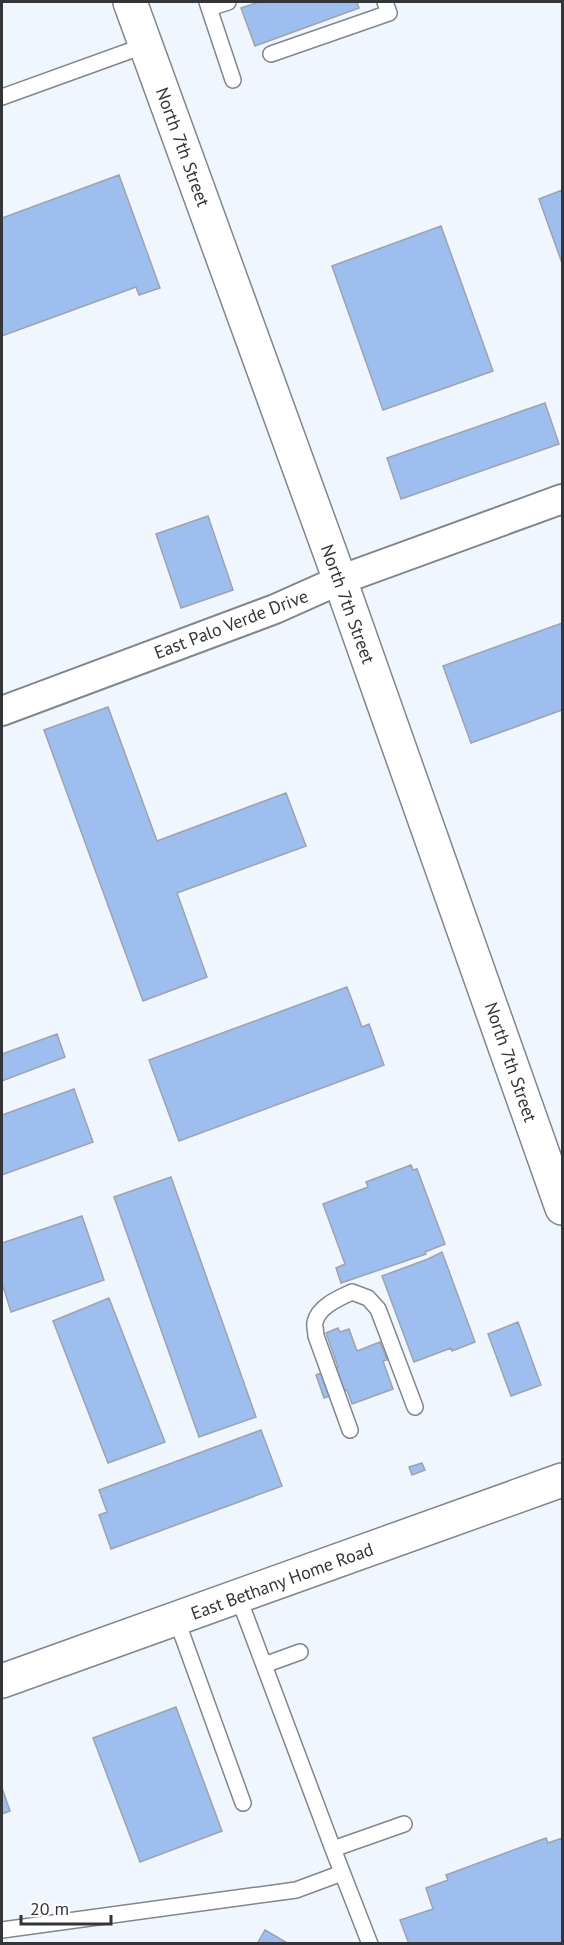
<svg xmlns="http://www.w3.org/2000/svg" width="564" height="1945" font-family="'PT Sans',sans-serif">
  <rect width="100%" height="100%" fill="#f0f6fe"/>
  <path fill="#9fbef0" stroke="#9da3ad" stroke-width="1.5" d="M259 2H357L359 8 255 46 241 8Z
    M119 175 160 288 139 295 136 287 2 336V218Z
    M562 190V263L539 199Z
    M441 226 493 371 383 410 332 266Z
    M545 403 559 444 401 499 387 458Z
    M208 516 233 590 181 608 156 534Z
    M562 623V710L471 743 443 666Z
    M108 707 157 841 286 793 306 846 177 893 207 977 143 1001 44 730Z
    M347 987 362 1027 369 1024 384 1065 179 1141 149 1060Z
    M57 1034 65 1057 2 1081V1054Z
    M74 1089 93 1142 2 1175V1115Z
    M411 1165 413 1170 417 1169 445 1244 425 1252 426 1254 341 1283 336 1268 345 1264 323 1204 368 1187 366 1182Z
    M171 1177 256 1417 199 1437 114 1197Z
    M82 1216 104 1280 11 1312 2 1283V1243Z
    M442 1252 475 1342 452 1351 451 1348 414 1362 382 1276 428 1259Z
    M109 1298 165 1442 108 1463 53 1321Z
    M518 1322 541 1385 511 1396 488 1334Z
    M338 1328 340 1332 349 1329 357 1351 380 1342 387 1360 383 1361 393 1389 352 1404 347 1390 324 1398 316 1375 338 1367 326 1333Z
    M261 1430 282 1486 111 1549 99 1515 107 1512 99 1490Z
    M422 1463 425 1470 412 1475 409 1467Z
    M176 1707 222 1831 140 1862 93 1738Z
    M2 1788 10 1811 2 1814Z
    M546 1838 548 1843 562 1838V1944H409L400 1920 433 1909 426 1888 448 1880 446 1875Z
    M265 1930 289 1944H257Z"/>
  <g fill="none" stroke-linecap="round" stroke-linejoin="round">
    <defs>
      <path id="lane" d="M207 2 209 8 228 2
        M209 8 233 80
        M271 54 389 13 385 2
        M2 97 146 45
        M350 1430 316 1336C316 1332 314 1325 315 1322 319 1306 339 1298 352 1292L368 1298 378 1309 415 1407
        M238 1596 333 1849 370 1944
        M176 1618 243 1803
        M264 1665 300 1652
        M333 1849 404 1824
        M2 1930 296 1890 342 1873"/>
      <path id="street" d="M2 711 275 609 340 580 562 499"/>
      <path id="secondary" d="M2 1681 562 1480"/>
      <path id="primary" d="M130 2 340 580 562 1208"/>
    </defs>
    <use href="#lane" stroke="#80868f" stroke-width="18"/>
    <use href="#street" stroke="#80868f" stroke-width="32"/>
    <use href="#secondary" stroke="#80868f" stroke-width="36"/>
    <use href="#primary" stroke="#80868f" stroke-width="36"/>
    <use href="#lane" stroke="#fff" stroke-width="15"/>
    <use href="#street" stroke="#fff" stroke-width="28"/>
    <use href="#secondary" stroke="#fff" stroke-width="33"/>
    <use href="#primary" stroke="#fff" stroke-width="33"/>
  </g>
  <g text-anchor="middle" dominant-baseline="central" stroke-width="4.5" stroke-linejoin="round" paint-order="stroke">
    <g font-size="18" fill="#333539" stroke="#fff">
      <text transform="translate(183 147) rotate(70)">North 7th Street</text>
      <text transform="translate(348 604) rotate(70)">North 7th Street</text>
      <text transform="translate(231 624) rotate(-21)">East Palo Verde Drive</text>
      <text transform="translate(511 1062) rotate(71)">North 7th Street</text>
      <text transform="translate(282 1581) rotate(-20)">East Bethany Home Road</text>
    </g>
  </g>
  <rect width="564" height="1945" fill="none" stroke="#333539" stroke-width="6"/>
  <path d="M21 1915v9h90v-9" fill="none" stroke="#333539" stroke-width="3"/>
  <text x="30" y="1915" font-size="18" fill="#333539" stroke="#ffffff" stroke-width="4.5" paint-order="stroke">20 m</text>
</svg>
